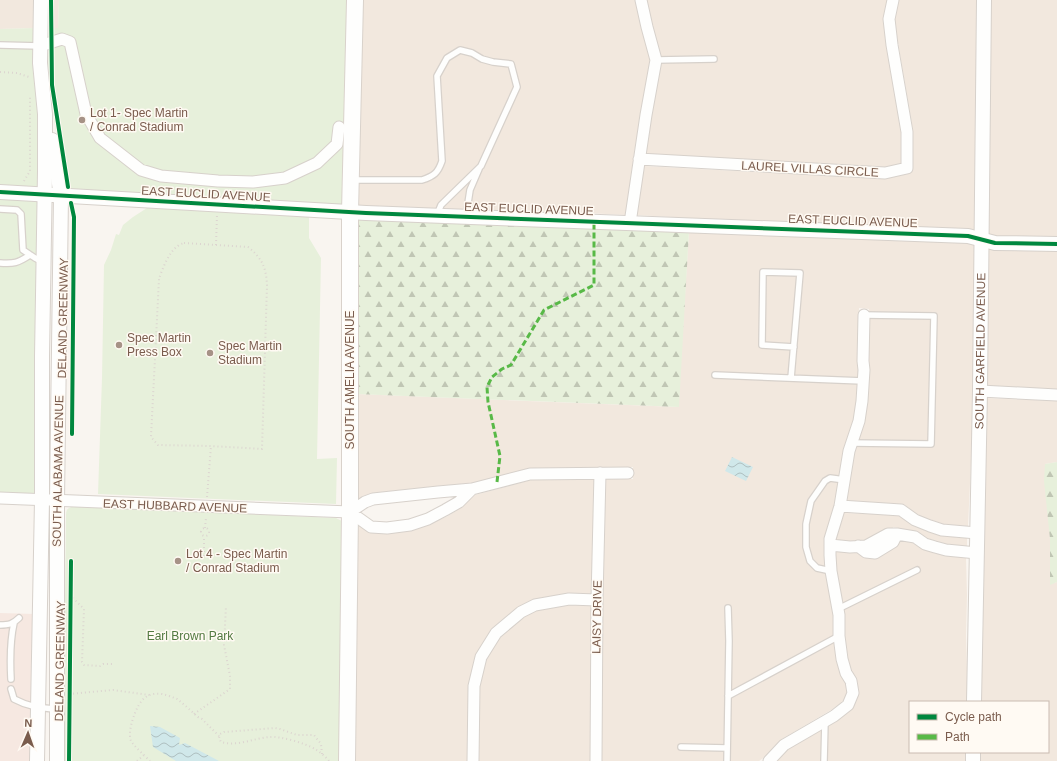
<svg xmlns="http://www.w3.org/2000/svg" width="1057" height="761" font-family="Helvetica,sans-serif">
  <defs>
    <pattern id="forest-firs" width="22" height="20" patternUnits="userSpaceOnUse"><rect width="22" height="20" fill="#e7f0db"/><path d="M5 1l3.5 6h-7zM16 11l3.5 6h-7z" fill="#c0c6b4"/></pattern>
    <pattern id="water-waves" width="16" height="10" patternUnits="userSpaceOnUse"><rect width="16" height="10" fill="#d0e8ea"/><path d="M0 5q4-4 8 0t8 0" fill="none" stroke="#aebfc0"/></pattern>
  </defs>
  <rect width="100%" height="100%" fill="#f9f5f0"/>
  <path fill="#f2e8de" d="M0 0H36L35 28 0 29Z
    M46 0H59L58 28H46Z
    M361 0H636L642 28 651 60 634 153 626 215 586 213 492 212 356 206Z
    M646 0H887L884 20 902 133V163L885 167 646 154 651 116 662 61 652 25Z
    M898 0H977L974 231 689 219V218L636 215 644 166 885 179 908 174 913 168V131L894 19Z
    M990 0H1057V238L995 237 986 234Z
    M689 231 968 242 975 244V341L973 420 968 526 943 524 932 520 917 515 905 505 902 504 847 501 868 361 869 309 859 308 858 361 859 370 857 400 854 419 835 505 825 537 824 555 826 572 834 615V637L837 660 841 675 846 684 848 692 844 701 831 710 782 739 766 756 759 761H601L603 600 605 479H633V467L530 468 472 483 437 486 372 493 363 496 356 501V394L678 407Z
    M986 247 1057 251V389L985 386Z
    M985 398 1057 401V462L1045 464 1050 539V584L1057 582V761H978V752H1048V702H979Z
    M565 479H595L592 594 568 593 534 599 518 607 491 629 476 655 469 685 468 761H353L356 523 370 533 387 534 410 531 429 524 448 516 462 507 475 495 531 480Z
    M844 513 900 515 913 526 929 532 942 536 967 538V546L947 544 927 538 915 531 893 527 891 539 913 543 923 549 934 553 966 558 967 595 966 635 968 702H910V752H967V761H777L787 750 837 721 851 710 853 708 858 695 856 680 851 670 847 657 835 555 836 540Z
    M569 605 592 606 591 761H478L479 687 486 659 499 637 523 617 536 611Z"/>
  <path fill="#f6e8e1" d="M0 613 35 614 32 761H0Z"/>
  <path fill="#e7f0db" d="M59 0H350L345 206 66 190 55 126 45 62 46 28H58Z
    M35 28 40 115 39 189 0 186V29Z
    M0 195 36 199 39 204 37 490 34 493 30 494 0 493Z
    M147 208 309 217V238L321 258 317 459 337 458 336 504 98 494 102 378 104 265 111 250 116 234 119 235 123 225 133 217Z
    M74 506 336 518 342 521 341 761H63L66 515C66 509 68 508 74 506Z"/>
  <path fill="url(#forest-firs)" d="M356 218 689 231 679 407 356 394Z
    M1057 462V582L1050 585V539L1044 481 1045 464Z"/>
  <path fill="url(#water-waves)" d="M732 457 753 467 746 481 725 471Z
    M150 726 160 727 180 738 179 745 185 743 219 761H176L153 747Z"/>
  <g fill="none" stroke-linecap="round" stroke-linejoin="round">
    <defs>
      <path id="service" d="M0 45 40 46
        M656 60 714 59
        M351 180H422C434 176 438 173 442 161L437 76 447 58 460 50 472 53 482 59 493 62 511 64 517 87 481 166 441 205 437 215
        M0 209 17 210 21 214 23 250 35 258 43 262
        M466 216 470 190 479 169
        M0 263C14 264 18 263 30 255
        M715 375 863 381
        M791 378 800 273 763 272 762 345 794 347
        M852 443 931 444 934 316 864 315
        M831 571 817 568 810 561 806 547V524L811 501 825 481 830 478 845 480
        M838 609 917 570
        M0 625C9 625 13 624 19 618
        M11 679C10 660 10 641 14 623
        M11 689 14 699C29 707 40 708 56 709
        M728 696 839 636
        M681 747 727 748
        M727 761 729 641 728 608
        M824 761 825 721"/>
      <path id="minor" d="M40 46 62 39 70 42 86 114 100 138 141 170 161 176 218 181 253 182 285 178 317 163 337 144 339 127
        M639 159 885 173 907 168V132L892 45 889 19 893 0
        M630 223 646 115 656 60 647 27 641 0
        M980 391 1057 395
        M472 489 530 474 628 473
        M0 498 350 512 371 527 387 528 410 525 428 519 445 510 459 502 472 489 438 492 373 499 365 502 350 512
        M840 506 901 510 915 520 930 526 942 530 977 533
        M830 545 850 547 866 546 888 534H897L915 537 925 544 935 547 946 550 977 553
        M858 546 866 552 875 553 893 542 897 534
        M473 761 474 686 481 657 496 633 521 612 535 605 569 599 597 600
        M596 761 597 600 600 473
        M769 761 784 745 834 716 848 705 853 693 851 681 846 673 842 659 839 636V615L831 571 830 555V539L840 506 849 451 859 421 862 401 864 370 863 361 864 315"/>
      <g id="tertiary">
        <path d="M52 140 61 196 57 501V761"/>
        <path d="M0 192 366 213 968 236 995 243 1057 244"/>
        <path id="s1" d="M974 702 980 391 984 0"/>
        <path d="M37 761 42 500V357L45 171V114L40 63 41 0"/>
        <path d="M973 761V752"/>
      </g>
      <path id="secondary" d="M347 761 350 512V212L355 0"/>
    </defs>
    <use href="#service" stroke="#d7d1cb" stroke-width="8"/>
    <use href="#minor" stroke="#d7d1cb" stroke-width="13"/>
    <use href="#tertiary" stroke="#d7d1cb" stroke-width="16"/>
    <use href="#secondary" stroke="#d9d2cb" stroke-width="18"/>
    <path stroke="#dcd5d0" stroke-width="2" stroke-dasharray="1 3" stroke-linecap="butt" d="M0 72 17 73 29 77
      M24 181 30 171V97
      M184 243 248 247C262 258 266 267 267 285L262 449 211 446 158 445 151 437 159 279C162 270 169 251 178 246 179 244 182 244 184 243Z
      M216 245 217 215
      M207 497 211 446
      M205 528 206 518
      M201 532a4 4 0 1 1 8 0a4 4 0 1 1-8 0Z
      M204 556V536
      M70 595 84 609 82 662 84 665 100 666 103 664H113
      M69 694 113 690 149 695
      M194 714 230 689V676L224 645 226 606
      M322 754 321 744 314 735H297L280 729 275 728 224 732 220 734 219 738 221 742C237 747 254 738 270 737 280 736 305 743 315 749 320 752 325 756 329 761
      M137 761 144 755
      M150 761C146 757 133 745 131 741 128 733 132 721 135 713 140 700 147 692 162 694 167 695 172 697 177 699 184 704 191 711 198 717L202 719 219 736"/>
    <use href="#service" stroke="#fefefd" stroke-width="5.5"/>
    <use href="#minor" stroke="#fefefd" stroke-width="11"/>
    <use href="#tertiary" stroke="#fefefd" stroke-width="14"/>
    <use href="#secondary" stroke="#fefefd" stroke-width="16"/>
    <path stroke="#58b947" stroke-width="3" stroke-dasharray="6 3" stroke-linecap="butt" d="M497 482 500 456 488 402 487 387 492 377 502 369 511 365 544 310 594 285V221"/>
    <defs>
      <path id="cycleway" d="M51 0 52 85 68 187
        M0 192 366 213 968 236 995 243 1057 244
        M71 203 74 217 72 434
        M69 761 71 561"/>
    </defs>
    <use href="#cycleway" stroke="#fffaf3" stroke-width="6"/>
    <use href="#cycleway" stroke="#00873e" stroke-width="4"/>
  </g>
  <g fill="#a69286" stroke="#fffaf3" stroke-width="1.5">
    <circle cx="82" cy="120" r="4"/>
    <circle cx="119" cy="345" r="4"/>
    <circle cx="210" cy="353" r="4"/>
    <circle cx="178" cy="561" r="4"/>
  </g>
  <g text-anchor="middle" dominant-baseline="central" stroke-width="3" stroke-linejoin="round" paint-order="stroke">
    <g font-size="12" fill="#7a5c4d" stroke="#fffaf3" text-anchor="start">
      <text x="90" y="113">Lot 1- Spec Martin<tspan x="90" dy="14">/ Conrad Stadium</tspan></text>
      <text x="127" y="338">Spec Martin<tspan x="127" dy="14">Press Box</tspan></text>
      <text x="218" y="346">Spec Martin<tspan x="218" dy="14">Stadium</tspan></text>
      <text x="186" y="554">Lot 4 - Spec Martin<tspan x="186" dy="14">/ Conrad Stadium</tspan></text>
    </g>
    <g font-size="12" fill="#7a5c4d" stroke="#fffaf3">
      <text transform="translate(810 169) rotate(3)">LAUREL VILLAS CIRCLE</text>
      <text transform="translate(206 194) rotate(3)">EAST EUCLID AVENUE</text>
      <text transform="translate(529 209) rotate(2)">EAST EUCLID AVENUE</text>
      <text transform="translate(853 221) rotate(2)">EAST EUCLID AVENUE</text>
      <text transform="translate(63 318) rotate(-89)">DELAND GREENWAY</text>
      <text stroke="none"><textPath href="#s1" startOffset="351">SOUTH GARFIELD AVENUE</textPath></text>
      <text transform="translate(350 380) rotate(-90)">SOUTH AMELIA AVENUE</text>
      <text transform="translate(58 471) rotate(-89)">SOUTH ALABAMA AVENUE</text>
      <text transform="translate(175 506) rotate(2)">EAST HUBBARD AVENUE</text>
      <text transform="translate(597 617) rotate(-89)">LAISY DRIVE</text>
      <text transform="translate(60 661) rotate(-89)">DELAND GREENWAY</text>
    </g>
    <g font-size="12" fill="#537a41" stroke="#fffaf3">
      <text x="190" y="636">Earl Brown Park</text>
    </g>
  </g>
  <rect x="909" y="701" width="140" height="52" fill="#fffaf3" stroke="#cabbb1"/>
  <rect x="917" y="714" width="20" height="6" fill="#00873e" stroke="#cabbb1"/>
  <text x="945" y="721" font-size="12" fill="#7a5c4d">Cycle path</text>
  <rect x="917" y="734" width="20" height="6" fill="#58b947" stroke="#cabbb1"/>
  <text x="945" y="741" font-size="12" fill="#7a5c4d">Path</text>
  <g transform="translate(28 733) rotate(2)" stroke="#fffaf3" stroke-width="3" paint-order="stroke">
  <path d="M0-3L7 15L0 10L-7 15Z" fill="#7a5c4d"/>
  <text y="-6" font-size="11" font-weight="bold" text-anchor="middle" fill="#7a5c4d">N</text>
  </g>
</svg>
